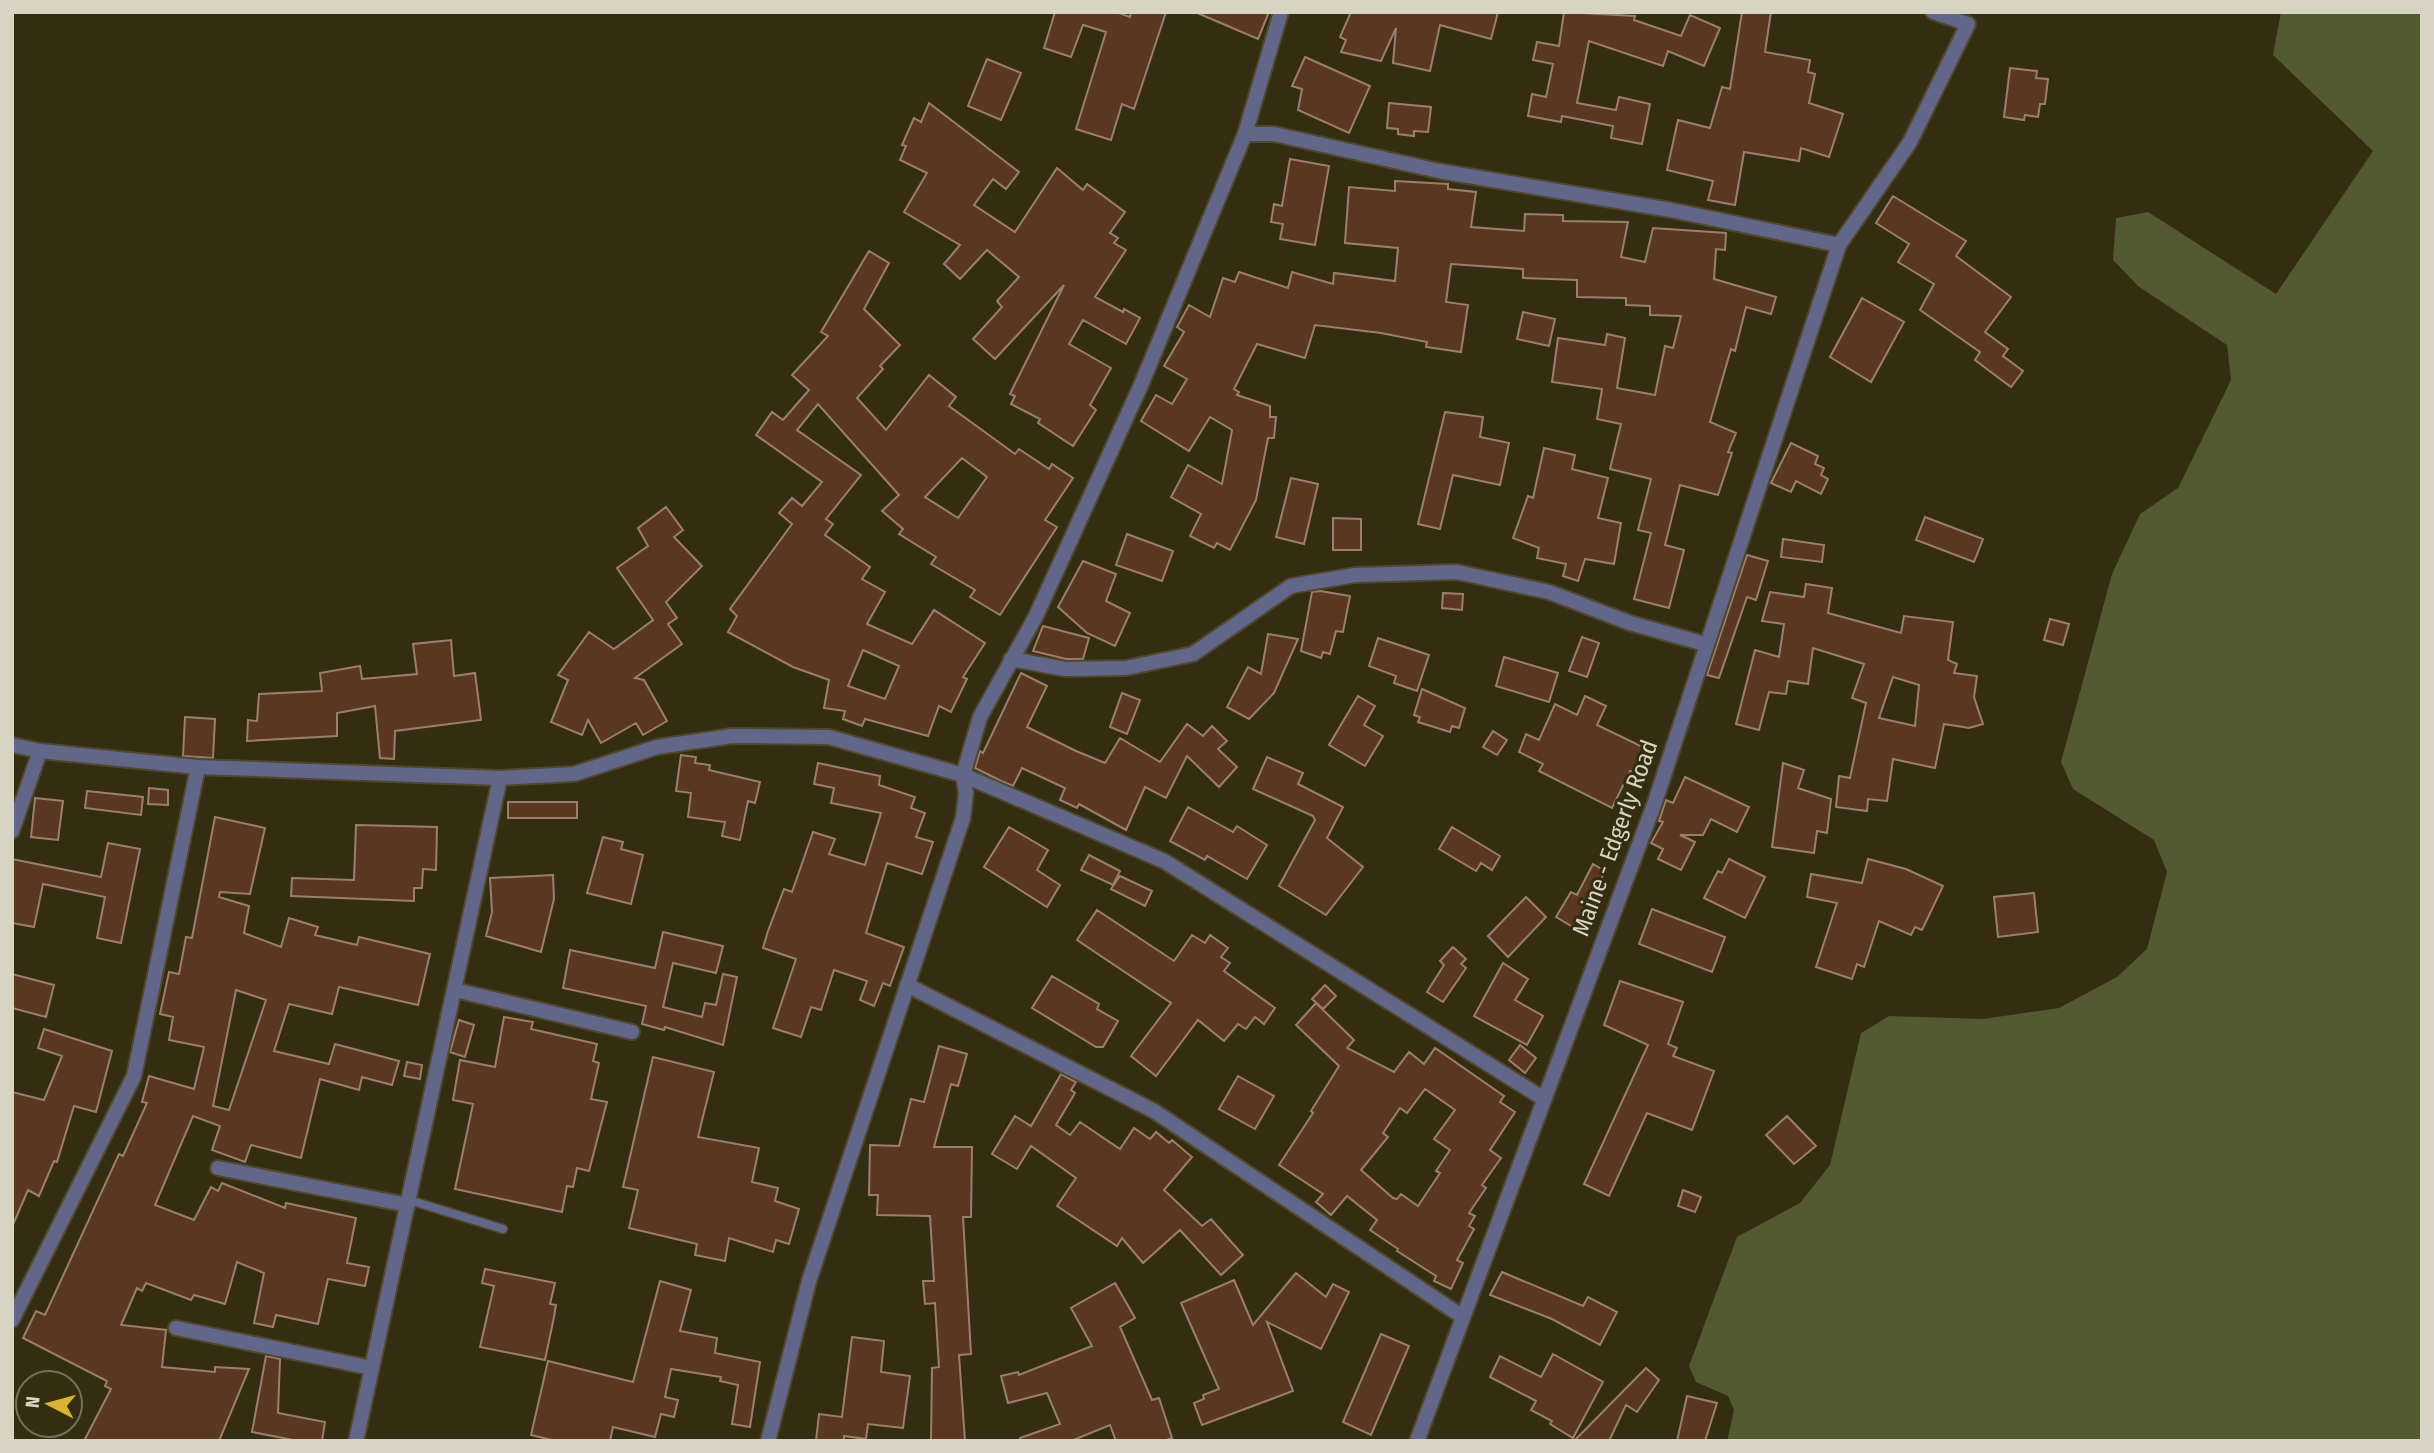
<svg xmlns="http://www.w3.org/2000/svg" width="2434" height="1453" font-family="'Fira Sans Condensed',sans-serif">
  <rect width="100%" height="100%" fill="#352d12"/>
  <path fill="#535931" d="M2281 12H2422V1441H1727L1734 1410 1728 1396 1696 1382 1689 1366 1737 1237 1800 1203 1830 1165 1861 1033 1889 1016 1983 1019 2059 1008 2117 977 2147 949 2167 872 2154 840 2073 789 2061 762 2112 574 2140 514 2178 488 2231 380 2227 345 2138 286 2113 260 2116 218 2148 212 2276 294 2373 151 2273 55Z"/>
  <path fill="#5a3720" stroke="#9b7f6e" stroke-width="2" fill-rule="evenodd" d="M1055 12H1116L1130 17 1131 12H1166L1134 109 1122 104 1111 140 1076 129 1106 32 1083 25 1071 57 1044 48Z
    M1195 12H1269L1258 39Z
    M1351 12H1498L1491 39 1440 25 1430 71 1393 63 1396 28 1381 61 1341 52 1346 40 1340 37Z
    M1564 12 1635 16 1634 20 1681 36 1690 15 1720 28 1704 66 1668 51 1663 66 1589 41 1577 103 1616 110 1619 97 1650 104 1642 144 1611 138 1613 126 1562 116 1561 122 1528 116 1532 94 1546 97 1553 64 1533 60 1537 42 1559 46Z
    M1742 12H1771L1765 52 1810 60 1808 72 1815 74 1809 103 1843 114 1829 157 1801 148 1799 161 1744 152 1735 205 1708 200 1713 181 1667 170 1678 120 1710 128 1722 87 1730 89Z
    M1305 57 1370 86 1349 133 1298 110 1302 89 1292 86Z
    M987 59 1021 73 1001 120 968 106Z
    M2010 68 2037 71 2036 78 2048 79 2045 104H2040L2038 117 2025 115 2024 120 2004 117Z
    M929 103 1019 172 1006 189 993 179 974 205 1015 232 1057 168 1083 190 1087 184 1125 212 1110 233 1118 238 1114 243 1126 250 1095 297 1123 312 1124 309 1140 318 1126 344 1083 320 1069 344 1111 368 1090 405 1096 410 1073 446 1038 423 1040 419 1011 404 1015 396 1010 394 1064 285 995 359 973 339 1002 307 997 301 1019 277 987 250 960 279 944 264 960 245 904 212 927 173 900 160 906 146 902 145 914 118 921 122Z
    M1389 103 1431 107 1428 132 1414 131V136L1398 134V129L1387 128Z
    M1290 159 1329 166 1315 245 1280 239 1283 224 1271 222 1274 204 1282 206Z
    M1395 181 1448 184V189L1476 192 1471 227 1524 231 1525 214 1563 215V221L1628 222 1621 257 1645 262 1653 228 1726 233 1725 250 1716 249 1714 279 1776 297 1771 314 1746 307 1735 351 1731 349 1710 422 1736 433 1728 452 1732 453 1718 495 1680 485 1665 545 1684 550 1669 608 1634 599 1651 533 1638 530 1651 479 1610 469 1621 424 1597 419 1602 389 1552 382 1558 338 1605 345 1607 334 1625 338 1617 388 1655 395 1665 346 1673 348 1681 316 1650 315V306L1626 305V298L1577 297V280L1523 278V269L1451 264 1446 302 1468 305 1461 352 1426 347 1427 342 1381 333 1315 325 1305 358 1257 344 1234 389 1239 392 1237 395 1270 406V417H1276L1274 438H1268L1256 500 1230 550 1217 543 1214 548 1190 536 1201 514 1171 497 1188 465 1222 484 1232 430 1210 417 1189 451 1141 421 1156 395 1172 404 1187 379 1164 366 1184 332 1177 327 1189 305 1210 317 1223 278 1235 282 1239 272 1288 288 1292 272 1333 284 1334 273 1395 281 1398 248 1345 243 1349 187 1395 191Z
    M1893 196 1966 241 1956 256 2011 297 1985 332 2008 349 2003 356 2023 371 2011 387 1975 360 1980 352 1920 310 1934 284 1898 262 1909 244 1876 223Z
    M869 251 889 263 864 309 900 345 880 366 883 369 857 398 886 430 929 375 956 397 949 406 1015 454 1019 449 1049 469 1052 464 1073 478 1045 520 1057 527 1000 615 970 597 975 590 931 564 936 557 899 534 903 529 882 511 899 495 818 404 797 430 861 475 826 519 833 524 825 535 870 567 862 579 885 592 867 624 912 644 934 610 985 643 963 677 967 679 951 712 939 706 928 736 865 719 862 726 843 719 845 711 824 708 829 680 793 667 728 632 737 616 730 609 792 524 779 513 792 498 802 506 822 482 756 435 772 412 783 420 809 390 792 375 828 336 821 332ZM962 458 987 477 958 518 925 497ZM863 650 899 666 885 699 848 686Z
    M1862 298 1904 322 1871 382 1830 357Z
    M1523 312 1555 319 1549 346 1517 339Z
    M1445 412 1483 417 1480 437 1509 443 1500 485 1453 475 1440 529 1418 524Z
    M1791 443 1818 456 1815 464 1824 468 1821 475 1828 479 1821 494 1796 481 1791 492 1771 483Z
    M1544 448 1575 455 1572 469 1608 478 1598 518 1621 523 1614 564 1585 559 1578 581 1563 576 1566 564 1537 558 1539 548 1513 538 1528 496 1533 498Z
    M1291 478 1318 484 1304 544 1276 537Z
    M666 507 683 530 674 537 702 566 666 602 677 618 668 624 682 644 635 678 644 680 667 721 643 735 636 723 601 743 588 720 582 735 551 722 568 680 558 675 589 632 614 649 653 620 617 568 648 546 638 528Z
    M1925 517 1983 539 1974 562 1916 540Z
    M1333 518 1361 519V550H1333Z
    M1127 534 1173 551 1162 581 1116 565Z
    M1783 539 1824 545 1822 562 1781 557Z
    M1747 555 1768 561 1756 600 1747 597 1719 678 1707 675Z
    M1083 561 1116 574 1106 601 1130 613 1115 646 1087 633 1058 607Z
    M1806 584 1832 588 1828 613 1901 633 1904 616 1953 622 1948 660 1957 664 1954 673 1977 676 1974 697 1983 724 1969 728 1944 724 1935 768 1893 759 1887 801 1868 799 1867 811 1836 807 1839 776 1850 778 1866 703 1852 698 1864 664 1813 648 1808 684 1788 681 1786 694 1769 692 1759 730 1736 724 1755 650 1779 657 1784 624 1762 621 1770 592 1804 597ZM1893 677 1919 685 1915 726 1879 718Z
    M1320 591 1350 596 1343 632 1336 631 1330 654 1323 652 1321 658 1301 651 1312 592Z
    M1443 593 1463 594 1462 610 1442 608Z
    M2050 619 2069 624 2063 645 2044 640Z
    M1043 626 1089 638 1083 659H1066L1033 651Z
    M1268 634 1298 639 1274 693 1249 719 1227 707 1248 667 1261 674Z
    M1582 637 1599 643 1587 677 1569 671Z
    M1378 638 1429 655 1417 691 1394 683 1396 676 1369 666Z
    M451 640 454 676 475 673 481 720 395 731 394 759 380 758 375 706 337 713V736L247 741 248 720 257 721 259 694 322 691 320 673 360 666 362 679 417 674 413 644Z
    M1504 657 1558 673 1549 702 1496 686Z
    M1021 673 1047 686 1027 727 1076 751 1105 763 1120 738 1160 762 1187 724 1203 736 1212 726 1227 741 1218 749 1237 767 1219 787 1187 756 1166 798 1145 787 1126 830 1079 804 1077 808 1060 800 1065 788 1022 768 1013 786 1001 781 975 768 980 751 983 753Z
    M1422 689 1465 708 1459 728 1452 726 1450 732 1418 722 1420 717 1414 715Z
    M1122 693 1140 700 1127 734 1110 727Z
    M1358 696 1375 706 1364 725 1383 736 1365 766 1329 745Z
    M1585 696 1606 706 1597 725 1649 750 1637 774 1630 771 1612 808 1539 771 1543 764 1519 752 1526 734 1539 740 1555 704 1577 715Z
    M185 717 215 719 213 758 183 756Z
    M1493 731 1507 740 1497 755 1483 747Z
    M681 755 696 757 695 763 710 765 709 770 760 782 755 803 748 801 740 840 722 836 725 822 688 817 691 793 676 791Z
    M1267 757 1303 773 1298 784 1343 807 1327 838 1363 867 1326 915 1279 886 1315 820 1313 816 1253 789Z
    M818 763 880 776 879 785 915 797 911 808 925 813 916 837 933 842 922 874 887 863 866 933 904 947 890 986 883 983 874 1006 860 1000 867 981 834 970 821 1010 811 1007 801 1037 773 1028 796 959 763 948 768 931 784 889 792 892 813 832 835 839 829 854 865 865 881 813 831 803 834 788 814 784Z
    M1783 763 1804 770 1798 788 1831 799 1827 833 1817 831 1814 853 1772 847Z
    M1685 777 1749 807 1737 832 1711 819 1703 835H1680L1695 842 1681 870 1658 859 1663 849 1651 843 1663 822 1659 821 1666 800 1673 803Z
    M149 788 168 790V805L148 804Z
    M87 791 143 797 141 815 85 808Z
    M35 798 63 801 58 840 31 837Z
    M508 802H577V818H508Z
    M1188 807 1233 832 1237 826 1267 845 1247 879 1207 856 1205 860 1170 841Z
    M215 817 265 828 250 894 220 892 219 897 249 906 244 933 281 947 289 918 318 927 315 935 357 945 359 937 430 954 418 1005 339 987 332 1014 289 1004 274 1051 329 1064 335 1044 399 1061 392 1085 362 1077 359 1090 320 1079 301 1158 251 1145 245 1162 212 1150 220 1126 193 1116 155 1205 194 1220 211 1187 218 1191 222 1183 285 1208 286 1203 356 1218 347 1263 369 1267 365 1286 328 1279 318 1324 276 1315 273 1327 254 1323 264 1273 237 1262 225 1304 194 1295 191 1300 146 1283 142 1291 137 1288 121 1325 166 1330 162 1367 215 1372V1367L249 1369 219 1441H84L111 1389 105 1386 107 1381 23 1338 36 1311 45 1315 119 1154 123 1156 147 1103 142 1102 149 1076 194 1089 204 1047 169 1040 173 1017 160 1014 169 972 179 974 186 937 192 938ZM236 990 266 1000 229 1110 213 1106Z
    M356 825 437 827 436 870 423 869 422 888H414V901L291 896 292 878 354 880Z
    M1009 827 1048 850 1037 870 1060 885 1047 907 984 867Z
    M1452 827 1500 856 1492 870 1481 863 1476 871 1439 849Z
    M603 837 623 842 621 849 643 855 631 904 587 893Z
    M108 843 140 849 121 943 97 938 105 897 43 884 34 927 12 923V859L101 877Z
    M1089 855 1120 871 1113 885 1081 870Z
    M1729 859 1765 877 1745 918 1704 898 1718 871 1722 873Z
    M1868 859 1906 869 1943 886 1922 930 1915 927 1911 935 1879 921 1864 967 1857 964 1852 979 1816 967 1837 903 1807 897 1811 874 1862 883Z
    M1593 864 1605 871 1578 930 1556 917 1571 892 1577 895Z
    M553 875 554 899 541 952 486 936 492 912 490 878Z
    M1120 876 1152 891 1145 906 1111 889Z
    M2034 893 2038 932 1998 937 1994 897Z
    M1526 897 1546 917 1508 957 1488 936Z
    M1652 909 1725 937 1712 972 1639 944Z
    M1097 910 1174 961 1192 935 1205 943 1210 935 1228 948 1221 957 1230 963 1224 971 1275 1008 1264 1024 1255 1017 1246 1029 1238 1024 1224 1041 1198 1020 1156 1076 1131 1056 1171 1003 1077 940Z
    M663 932 723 946 716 973 673 963 663 1007 702 1017 705 1003 716 1005 723 974 737 977 723 1045 665 1027 664 1030 642 1024 646 1006 563 988 570 950 655 968Z
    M1453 947 1466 959 1461 964 1466 968 1443 1002 1427 992 1444 965 1440 961Z
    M1503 963 1528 979 1515 1000 1543 1016 1527 1045 1474 1016Z
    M12 974 54 985 46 1017 12 1008Z
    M1052 976 1099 1004 1097 1009 1118 1021 1103 1047H1096L1032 1008Z
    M1620 981 1683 1002 1668 1044 1677 1048 1673 1056 1714 1071 1692 1130 1647 1113 1609 1196 1584 1184 1648 1045 1604 1025Z
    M1325 985 1336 996 1323 1009 1312 999Z
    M1316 1003 1354 1040 1347 1048 1394 1072 1409 1052 1424 1064 1435 1048 1504 1096 1500 1102 1515 1112 1490 1150 1501 1158 1482 1185 1486 1188 1469 1213 1475 1216 1469 1226 1474 1229 1457 1260 1463 1263 1451 1289 1434 1281 1436 1276 1397 1251 1398 1249 1370 1230 1377 1220 1347 1196 1331 1215 1316 1202 1323 1194 1279 1165 1313 1113 1311 1111 1339 1066 1296 1025ZM1425 1089 1455 1110 1434 1139 1450 1150 1436 1171 1440 1173 1418 1206 1401 1194 1397 1199 1393 1198 1361 1170 1388 1137 1383 1133 1400 1108 1407 1113Z
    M504 1017 533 1022 531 1029 597 1044 593 1061 599 1063 591 1099 607 1102 589 1171 577 1168 573 1187 567 1186 562 1212 455 1189 473 1104 453 1100 460 1060 495 1067Z
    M459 1020 474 1025 465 1057 450 1052Z
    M44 1029 112 1051 96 1112 74 1106 57 1162 54 1161 39 1196 28 1190 12 1227V1092L44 1100 62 1056 38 1048Z
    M1520 1045 1536 1058 1525 1073 1509 1060Z
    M939 1046 967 1054 958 1086 951 1084 934 1147H972L971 1217H963L971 1354 959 1355 965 1441H931L932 1368 939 1367 935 1303 925 1304 923 1281H934L930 1216 877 1215 878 1195H869L870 1145 899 1146 911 1099 924 1102Z
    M653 1057 714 1072 698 1137 759 1148 752 1182 778 1188 775 1201 799 1209 789 1244 776 1240 773 1252 729 1238 725 1261 695 1255 697 1244 629 1228 638 1190 623 1187Z
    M407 1062 422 1065 420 1079 404 1076Z
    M1061 1074 1076 1082 1071 1090 1075 1093 1056 1125 1070 1135 1080 1122 1120 1149 1134 1128 1150 1139 1156 1132 1169 1143 1172 1140 1192 1157 1164 1190 1202 1226 1211 1219 1243 1255 1221 1275 1180 1230 1143 1263 1122 1238 1117 1246 1057 1206 1076 1178 1031 1146 1017 1169 992 1154 1015 1116 1031 1126Z
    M1238 1076 1274 1096 1255 1129 1219 1109Z
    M1787 1116 1816 1146 1794 1164 1766 1135Z
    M1683 1190 1701 1197 1695 1212 1678 1206Z
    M485 1269 555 1283 550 1304 556 1305 554 1317 545 1360 480 1347 494 1286 482 1283Z
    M1502 1272 1583 1306 1588 1297 1617 1312 1600 1345 1552 1319 1490 1295Z
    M1296 1273 1326 1297 1333 1284 1349 1292 1321 1349 1267 1322 1293 1391 1202 1425 1194 1403 1204 1399 1203 1395 1219 1389 1181 1303 1234 1280 1253 1325Z
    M660 1281 691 1290 680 1331 717 1338 715 1353 760 1362 750 1427 732 1424 738 1385 720 1381 721 1377 671 1369 665 1397 678 1400 674 1417 661 1414 655 1437 613 1427 610 1441H556L531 1435 548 1361 633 1382Z
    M1115 1283 1135 1318 1120 1327 1152 1400 1159 1398 1172 1438 1164 1441H1116L1110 1425 1071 1441H1020V1438L1060 1424 1047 1393 1008 1403 1001 1376 1018 1372 1019 1375 1092 1346 1071 1308Z
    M1381 1334 1409 1346 1371 1435 1343 1422Z
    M852 1337 884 1341 881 1372 910 1376 903 1428 868 1424 866 1439 844 1436V1441H816L819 1414 842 1417Z
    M1553 1354 1603 1382 1573 1438 1550 1424 1552 1421 1531 1410 1536 1401 1490 1377 1500 1356 1541 1377Z
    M266 1356 280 1359 278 1413 325 1422 322 1441H298L252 1432Z
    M1646 1368 1659 1380 1637 1412 1626 1405 1609 1441H1574Z
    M1687 1396 1717 1403 1705 1441H1677Z"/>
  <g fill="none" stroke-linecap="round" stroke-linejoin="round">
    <defs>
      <path id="lane" d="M409 1200 503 1229"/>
      <path id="street" d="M1245 134H1274L1439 171 1671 210 1839 245
        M1011 659 1065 669 1126 668 1193 654 1291 586 1355 575 1457 572 1549 592 1630 623 1705 644
        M12 745 40 751 198 767 500 778 574 774 657 747 732 736 829 737 963 775 1164 861 1544 1099
        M12 831 40 751
        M907 985 1154 1111 1463 1317
        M455 990 632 1032
        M218 1168 408 1205
        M12 1320 134 1076 198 767
        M176 1328 372 1368
        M356 1441 500 778
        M768 1441 809 1281 963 818 966 793 963 775 980 717 1036 616 1141 385 1245 134 1281 12
        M1417 1441 1655 802 1839 245 1910 142 1968 24 1933 12"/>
    </defs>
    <use href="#lane" stroke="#4f482e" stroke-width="11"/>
    <use href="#street" stroke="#4f482e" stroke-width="18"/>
    <use href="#lane" stroke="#626689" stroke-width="8"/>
    <use href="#street" stroke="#626689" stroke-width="14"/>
  </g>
  <g text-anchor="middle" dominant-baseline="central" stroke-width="6" stroke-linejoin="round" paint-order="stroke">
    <g font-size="24" fill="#d8d4c4" stroke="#352d12">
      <text transform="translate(1615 838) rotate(-70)">Maine - Edgerly Road</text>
    </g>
  </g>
  <rect width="2434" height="1453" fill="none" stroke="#d8d4c4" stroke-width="28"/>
  <g transform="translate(49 1404) rotate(276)"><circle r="33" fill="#352d12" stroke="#767059" stroke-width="2"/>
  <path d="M0-5L12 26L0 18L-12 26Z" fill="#d9b334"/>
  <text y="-10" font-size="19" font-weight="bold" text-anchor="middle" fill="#d8d4c4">N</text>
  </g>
</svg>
